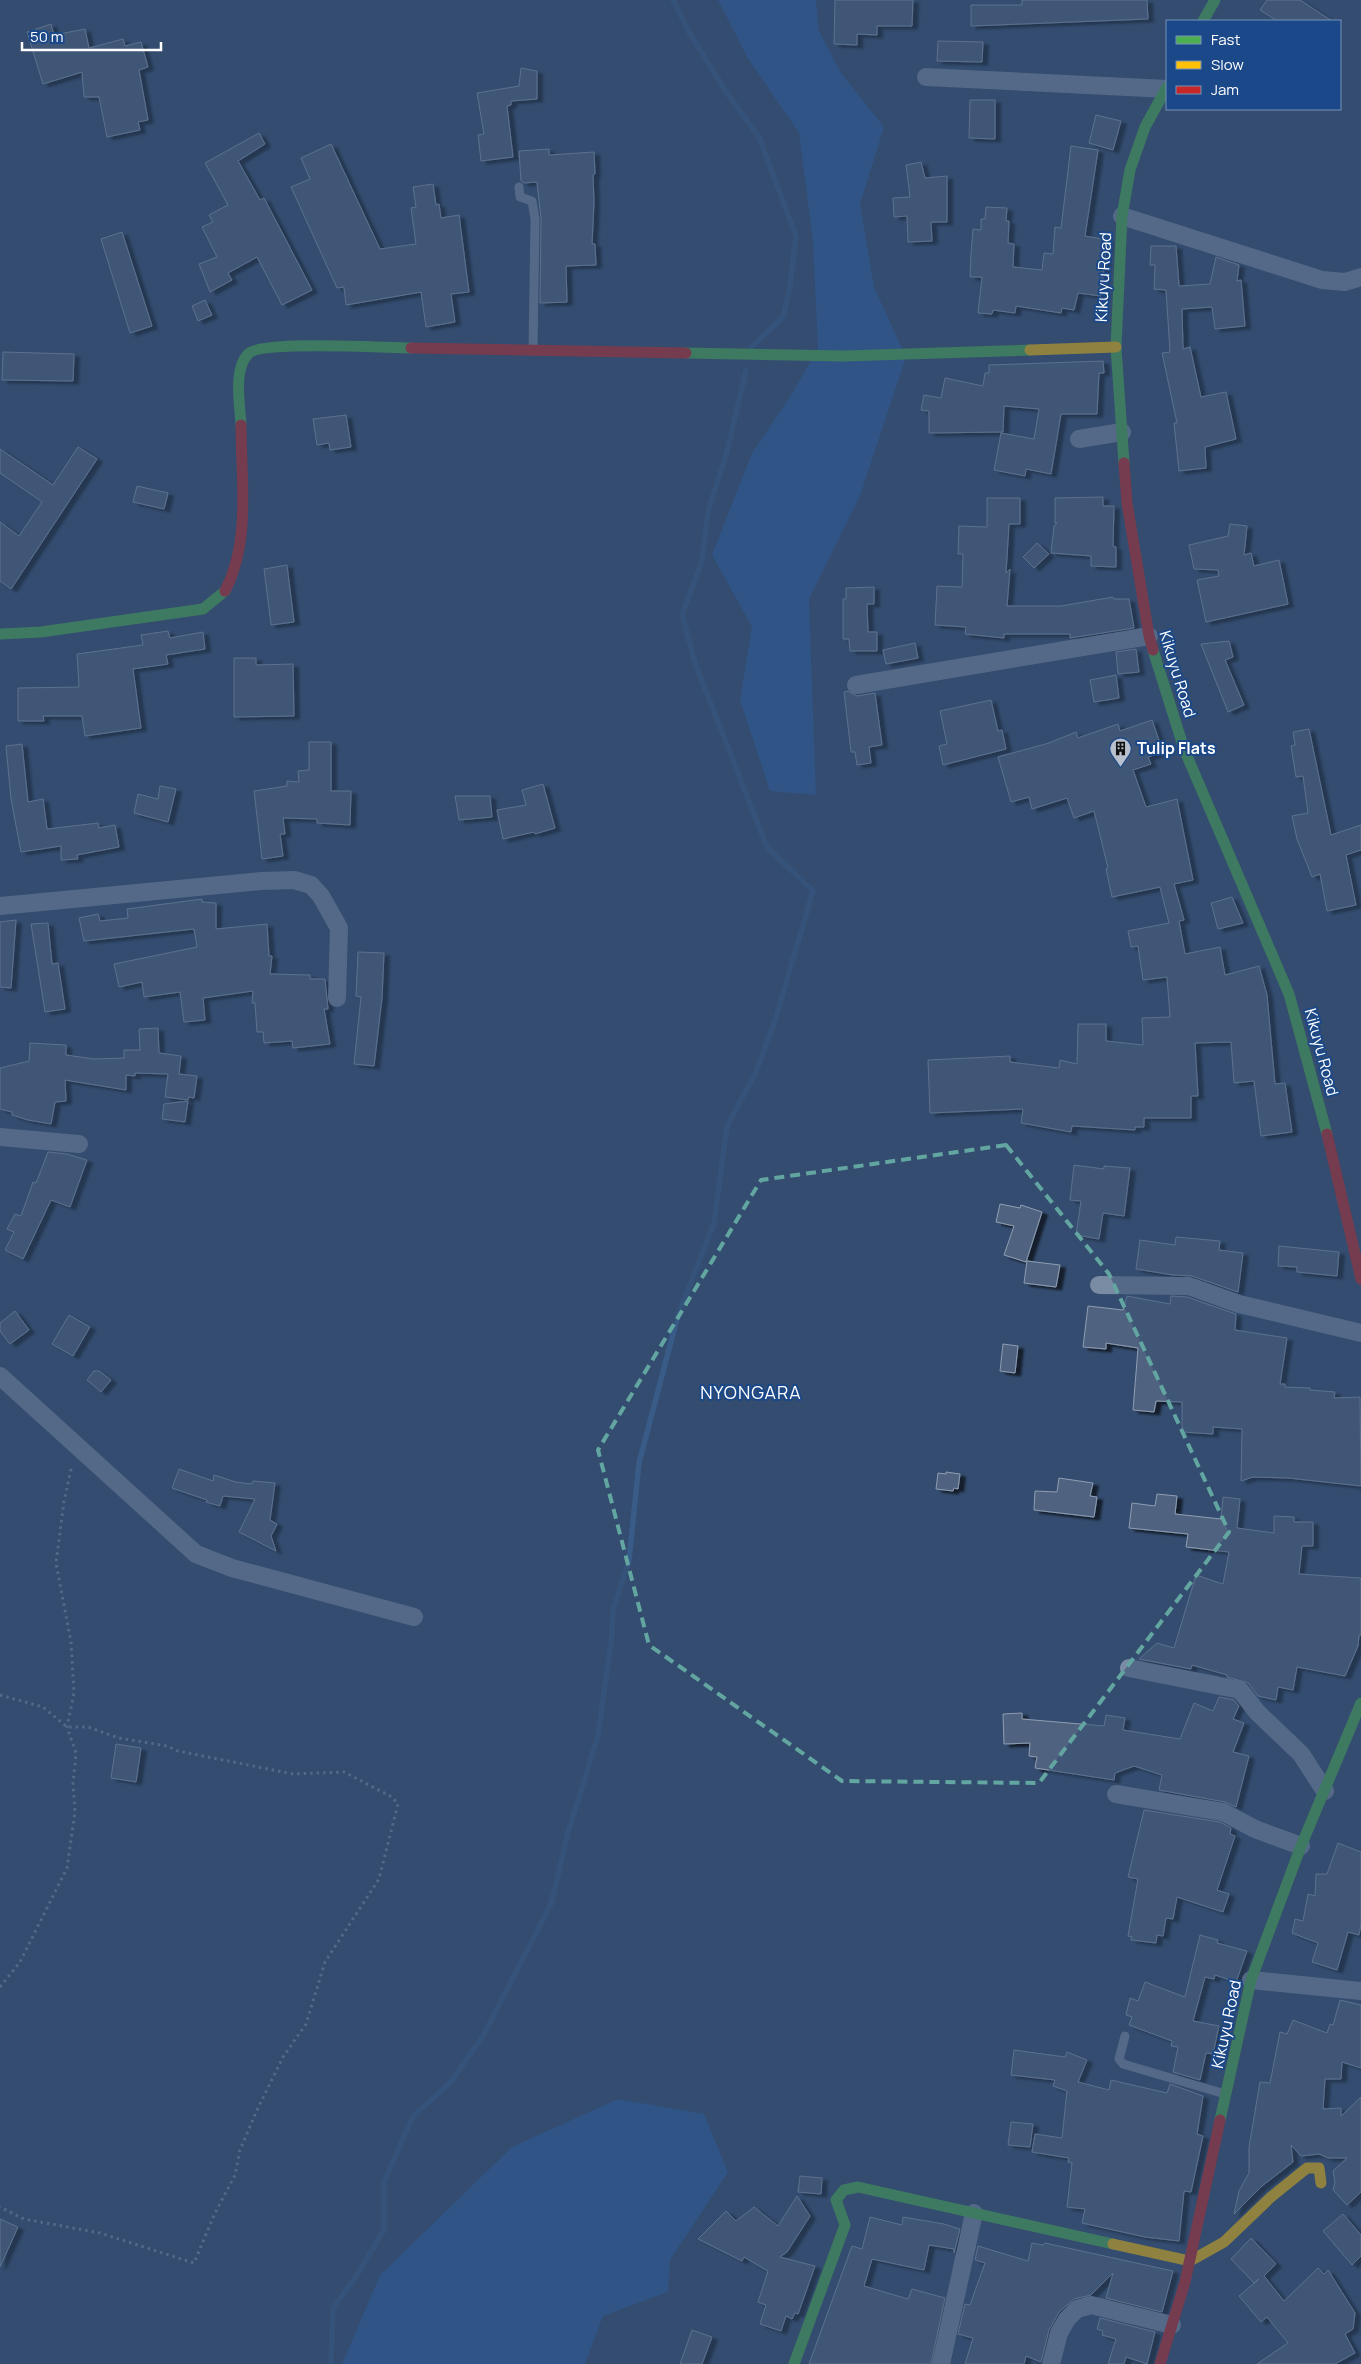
<svg xmlns="http://www.w3.org/2000/svg" width="1361" height="2364" font-family="Manrope,sans-serif">
  <defs>
    <filter id="shadow"><feDropShadow dx="5.5" dy="3" stdDeviation="1" flood-color="#0009"/></filter>
  </defs>
  <rect width="100%" height="100%" fill="#334c6f"/>
  <path fill="#2e5e9f" d="M718 0H816L819 31 841 73 884 127 860 204 874 287 906 357 860 496 809 599 816 795 770 791 740 700 752 627 712 555 752 453 791 395 818 349 813 242 799 133 747 57Z
    M618 2099 704 2114 728 2172 670 2260 668 2292 603 2316 585 2364H342L380 2275 512 2147Z"/>
  <g fill="none" stroke-linecap="round" stroke-linejoin="round">
    <path stroke="#395b88" stroke-width="5.5" d="M673 0 690 34 727 93 759 137 796 236 790 286 783 317 751 347
      M331 2364 333 2308 357 2275 384 2230V2182L413 2116 450 2083 483 2036 551 1904 569 1829 598 1736 612 1634 613 1610 629 1560 639 1463 678 1315 714 1223 727 1126 755 1074 774 1024 813 891 767 847 696 666 682 615 702 561 708 512 726 455 746 371"/>
  </g>
  <path fill="#506480" stroke="#8e9db2" filter="url(#shadow)" d="M835 0H913L912 26H877V35L857 34V45L834 44Z
    M1022 0H1147L1148 19 971 26V5H1022Z
    M1267 0H1300L1332 21H1277L1260 10Z
    M51 24 54 35 85 29 89 48 123 39 125 46 141 42 148 67 139 70 148 120 138 122 140 130 107 137 99 97H84L82 72 43 84 27 32Z
    M938 41 983 42 982 62 937 61Z
    M521 68 537 71V99L511 101V105L507 106 513 157 481 161 478 135 484 134 477 93 519 86Z
    M970 100H995V139L969 138Z
    M1096 115 1121 121 1113 150 1089 143Z
    M259 133 265 144 238 161 260 200 264 198 312 290 282 305 257 257 228 273 232 280 210 292 199 264 217 257 202 227 213 222 209 215 228 205 205 163Z
    M331 144 380 249 416 244 411 208 416 207 413 187 433 184 436 205 439 204 441 218 459 215 469 292 451 294 455 322 426 327 421 292 346 305 344 287 337 288 291 187 310 179 301 158Z
    M1071 146 1098 150 1085 236 1107 240 1101 296 1078 293 1074 310 1062 308 1061 313 1016 306 1015 313 993 310 992 314 978 313 982 277H970L971 254 973 229 981 230V219H985L986 207 1007 208 1006 221H1009L1008 243 1014 244 1013 267 1042 270 1044 253 1053 254 1055 227 1061 228Z
    M549 149V155L594 152 595 174 593 175 594 202 592 244H595L596 265 566 266 567 302 540 303 541 219 537 182 524 183 521 181 519 151Z
    M921 162 925 178 947 176V222H931L932 241 908 242 907 216 894 217 893 198 910 197 906 165Z
    M122 232 152 326 130 333 101 239Z
    M1151 246H1176L1179 286 1210 284 1216 257 1239 265 1237 281 1241 280 1245 326 1215 329 1212 307 1182 309 1183 349 1190 347 1201 397 1226 392 1236 439 1205 447 1206 468 1179 471 1174 423H1177L1162 353 1170 352 1166 290 1154 289 1155 265H1150Z
    M205 300 212 315 198 321 192 306Z
    M3 352 74 354 73 381 2 380Z
    M1103 361 1104 373H1099L1097 414H1061L1051 474 1026 469 1025 476 994 470 1001 433 1034 439 1039 409 1004 406 1003 432 929 433V411L921 410 924 395 941 398 945 378 983 386 985 373H989V365Z
    M346 415 351 447 330 450 329 443 317 445 313 419Z
    M78 447 97 459 11 589 0 581V522L19 536 42 502 0 473V449L53 485Z
    M137 486 168 493 164 509 133 502Z
    M1103 497V506H1114L1113 546 1116 547V567L1091 566V556L1051 553 1054 526 1057 523H1055V498Z
    M987 498H1020V524H1009L1006 573 1010 569 1007 606H1061L1113 597 1114 599H1129L1134 628 1070 638V634H1004V638L965 634 966 627 935 625 937 586 962 587 963 554H958L959 526 987 527Z
    M1230 524 1247 526 1244 555 1251 553 1254 566 1279 560 1288 604 1206 622 1197 580 1219 576 1218 570 1194 569 1189 545 1228 536Z
    M1037 543 1049 554 1034 568 1023 557Z
    M287 565 294 622 271 625 264 569Z
    M874 587V604H867L868 632H877V651H850L849 639H843V599H846V588Z
    M168 631 170 638 203 632 205 649 166 655 168 664 133 669 141 728 85 736 82 716H43L44 721H18V688L79 687 77 654 143 645 141 635Z
    M1229 641 1233 657 1225 660 1244 705 1228 712 1201 644Z
    M915 643 918 658 886 664 883 650Z
    M1136 649 1139 672 1118 674 1116 652Z
    M234 658H256V665L293 664 294 716 234 717Z
    M1116 675 1119 698 1094 702 1090 680Z
    M848 691 857 696 875 693 882 745 869 747 871 763 857 765 855 752H851L844 692Z
    M991 700 998 731 1002 730 1006 749 943 765 939 746 947 744 940 711Z
    M1152 720 1163 752 1148 757 1151 764 1133 770 1146 807 1177 799 1193 880 1174 884 1184 920 1179 921 1185 954 1220 947 1225 975 1259 966 1267 995 1275 1084 1285 1083 1292 1132 1261 1136 1254 1081 1234 1083 1231 1042 1195 1043 1198 1096H1191V1118H1144V1127H1135V1130L1072 1126 1071 1132 1021 1123 1023 1109 930 1113 928 1060 1010 1056V1062L1059 1068 1060 1060 1077 1064 1078 1024H1106V1041L1143 1045 1142 1018 1170 1017 1167 977 1143 980 1138 946 1131 947 1128 931 1169 923 1160 887 1112 897 1106 869 1108 868 1094 811 1074 818 1067 798 1032 809 1029 797 1011 802 998 757 1049 743 1076 732 1078 738 1118 724 1120 731Z
    M1309 729 1331 835 1361 825V850L1346 855 1356 905 1327 911 1320 874 1312 877 1297 839 1292 816 1308 813 1303 776 1296 777 1291 746 1295 745 1293 732Z
    M309 742H331V791H351L350 825 317 823V819L283 818 285 834H280L283 856 262 859 254 791 287 786V781L299 782 298 771 309 770Z
    M22 744 28 802 43 799 47 829 98 823 99 828 115 825 119 847 77 855 78 859 61 860V846L21 852 11 799 6 746Z
    M543 784 555 828 535 834 534 832 503 839 497 810 526 805 522 790Z
    M160 786 176 789 168 822 134 813 138 794 158 799Z
    M455 796H490L492 817 459 820Z
    M1232 897 1243 923 1218 929 1211 903Z
    M202 899V902L216 903V929L267 924 269 956H272L270 974 310 975V979H325L328 1009H324L330 1044 293 1048 292 1041 264 1043 263 1032H257L255 1003H252L253 991 203 998 205 1020 184 1022 180 992 144 997 142 982 119 987 114 964 197 947 194 929 84 941 79 918 98 914 100 921 128 918 127 909Z
    M16 920 11 988 0 987V922Z
    M48 923 52 964 58 963 65 1009 45 1012 31 924Z
    M358 952 384 953 382 998 374 1066 354 1064 361 997 356 996Z
    M158 1028 159 1053 181 1056 179 1074 197 1076 194 1098 189 1097 188 1100 165 1097 168 1074 135 1073V1076L126 1075V1090L65 1080 66 1101 55 1102 51 1124 28 1120 12 1115V1112L0 1109V1068L29 1061 30 1043 66 1045V1055L94 1059 124 1058V1050H140L139 1029Z
    M188 1101 185 1122 162 1119 164 1104Z
    M48 1152 67 1154 87 1160 70 1207 51 1200 23 1259 5 1250 14 1232 7 1229 15 1214 21 1216 33 1182 36 1183Z
    M1074 1165 1104 1169V1166L1130 1168 1124 1216 1103 1213 1099 1239 1076 1235 1081 1201 1070 1200Z
    M1000 1204 1020 1208 1021 1205 1042 1212 1026 1262 1004 1255 1014 1226 996 1222Z
    M1176 1237 1220 1241 1219 1250 1243 1253 1238 1292 1192 1276 1173 1275 1136 1269 1140 1240 1175 1245Z
    M1279 1246 1339 1252 1337 1276 1297 1272V1267L1278 1266Z
    M1027 1261 1060 1265 1056 1287 1024 1283Z
    M1127 1296 1170 1304 1171 1296 1187 1297 1236 1314 1235 1330 1287 1338 1280 1384H1285V1387L1310 1388V1390L1335 1392 1334 1398 1360 1397 1361 1486 1288 1478 1253 1477 1241 1481 1242 1429 1213 1427V1434L1182 1432V1402L1156 1401 1154 1412 1133 1410 1138 1348 1106 1343V1349L1083 1347 1088 1306 1123 1310Z
    M15 1311 29 1330 10 1344 0 1331V1323Z
    M69 1315 90 1327 73 1356 52 1344Z
    M1003 1344 1018 1346 1015 1373 1000 1371Z
    M94 1371H99L111 1380 101 1392 87 1380Z
    M179 1469 213 1481 214 1475 236 1482 252 1484 253 1481 275 1483 270 1520 277 1524 271 1536 276 1551 239 1532 255 1499 223 1496 220 1506 206 1502 207 1500 172 1488Z
    M946 1472 960 1474 958 1489 954 1488 953 1491 936 1489 938 1473 946 1474Z
    M1059 1478 1093 1483 1090 1496 1097 1497 1094 1517 1034 1510 1035 1491 1057 1492Z
    M1157 1494 1177 1496 1175 1514 1221 1519 1223 1497 1240 1499 1237 1528 1274 1533V1516L1294 1517V1522H1313V1546H1302L1299 1574 1361 1578V1635H1359L1358 1646 1345 1676 1297 1667 1293 1690 1278 1687 1276 1700 1258 1696 1248 1683 1227 1677V1675L1192 1665 1191 1669 1139 1659 1157 1643 1174 1648 1196 1575 1223 1584 1229 1552 1186 1547 1188 1534 1129 1528 1132 1503 1155 1506Z
    M1219 1697 1234 1700 1239 1706 1233 1719 1244 1723 1233 1752 1249 1756 1236 1807 1225 1802 1159 1790 1162 1775 1134 1766 1115 1773 1114 1780 1035 1768 1037 1757 1029 1756 1030 1743 1004 1744 1003 1714 1022 1713V1719L1104 1726 1106 1715 1125 1718 1123 1730 1180 1739 1194 1703 1213 1711Z
    M116 1744 141 1748 136 1782 111 1778Z
    M1144 1810 1220 1822 1231 1828 1230 1834 1235 1836 1217 1890 1229 1894 1223 1912 1177 1897 1173 1919 1166 1918 1163 1936 1157 1935 1156 1943 1131 1940 1132 1937 1128 1936 1138 1879 1128 1877Z
    M1338 1843 1361 1852V1925L1359 1935 1348 1932 1337 1970 1312 1962 1318 1943 1292 1933 1295 1919 1303 1921 1308 1894 1315 1896 1316 1874H1327Z
    M1200 1935 1218 1940 1217 1943 1247 1951 1236 1982 1215 1975 1214 1979 1205 1977 1193 2021 1219 2026 1213 2054 1206 2053 1200 2080 1173 2072 1178 2047 1171 2046 1172 2041 1129 2025 1132 2017 1126 2015 1130 1998 1138 2001 1145 1982 1185 1997Z
    M1340 2000 1361 2005V2068L1342 2062 1341 2079H1325L1323 2109 1341 2108V2116L1361 2097V2192L1347 2205 1333 2190 1335 2182 1333 2171 1347 2158H1328L1319 2154 1301 2156 1291 2145 1293 2162 1262 2186 1234 2214 1239 2191 1249 2173V2147L1260 2082 1270 2083 1280 2032 1287 2034 1293 2020 1327 2033 1330 2024 1333 2025Z
    M1014 2050 1065 2057 1067 2052 1087 2060 1078 2082 1109 2090 1111 2080 1167 2093 1170 2084 1203 2096 1197 2134 1203 2136 1191 2192 1184 2191 1179 2241 1145 2237 1082 2223 1085 2209 1067 2207 1072 2163 1068 2162 1069 2158 1032 2152 1035 2134 1062 2138 1067 2091 1053 2086 1055 2080 1011 2075Z
    M1011 2122 1033 2124 1030 2147 1008 2145Z
    M800 2176 822 2178 821 2194 798 2192Z
    M797 2196 810 2216 787 2252 780 2257 815 2266 798 2314 795 2313 792 2319 786 2316 781 2331 760 2324 766 2305 758 2302 768 2271 744 2257 742 2261 698 2239 726 2211 736 2221 754 2207 778 2226Z
    M1343 2214 1361 2235V2256L1352 2265 1323 2231Z
    M870 2217 902 2225 903 2217 944 2224 960 2229 954 2253V2249L929 2245 924 2270 872 2259 864 2286 908 2299 912 2289 945 2298 931 2364H809L852 2246 862 2249Z
    M0 2219 18 2227 0 2267Z
    M1251 2238 1276 2264 1264 2276 1284 2301 1318 2268 1324 2274 1328 2270 1355 2313 1353 2329 1345 2334 1355 2353 1335 2364H1257L1288 2343 1267 2317 1261 2322 1239 2296 1259 2279 1254 2283 1231 2259Z
    M1032 2243 1043 2245 1045 2243 1173 2271 1162 2312 1106 2298 1113 2273 1091 2295 1074 2299 1059 2312 1049 2330 1041 2362 1026 2356 1024 2364H965L973 2338 958 2334 965 2304 970 2305 985 2263 975 2260 978 2246 1028 2261Z
    M1100 2318 1155 2332 1147 2364 1126 2357 1124 2364H1108L1116 2339 1102 2335 1103 2331 1097 2329Z
    M692 2330 712 2337 702 2364H680Z"/>
  <g fill="none" stroke-linecap="round" stroke-linejoin="round">
    <path stroke="#7a8ca4" stroke-width="3" stroke-dasharray="2.5 4" stroke-linecap="butt" d="M0 1695 43 1707 67 1727H88L119 1738 167 1746 178 1751 293 1774 344 1772 392 1797 398 1804 379 1879 325 1962 306 2024 283 2057 257 2110 240 2150 235 2175 215 2213 194 2263 100 2233 24 2219 0 2207
      M0 1987 20 1962 67 1868 75 1812 73 1783 76 1753 67 1727 74 1693 71 1642 56 1563 64 1501 72 1465"/>
    <path stroke="#7a8ca4" stroke-width="9" d="M519 187 520 197 532 201 535 219 533 351
      M1125 2036 1119 2059 1123 2064 1225 2094"/>
    <path stroke="#7a8ca4" stroke-width="18" d="M926 77 1167 89
      M1122 216 1322 280 1345 282 1361 277
      M1079 439 1122 432
      M856 685 1149 636
      M0 906 261 881 294 880 311 885 321 896 339 928 337 998
      M0 1137 79 1144
      M1099 1285 1189 1286 1239 1304 1361 1333
      M0 1376 196 1554 232 1568 414 1617
      M1129 1668 1240 1690 1257 1712 1301 1754 1325 1791
      M1116 1794 1223 1812 1255 1829 1301 1846
      M1251 1980 1361 1991
      M941 2364 974 2213
      M1051 2364 1059 2333 1067 2319 1077 2309 1091 2305 1172 2325"/>
    <path stroke="#4caf50" stroke-width="11" d="M1203 21 1215 0
      M686 353 844 356 1030 350
      M241 425C240 405 233 370 248 354 260 340 386 348 411 348
      M1124 463 1116 347 1122 216 1130 170 1145 127 1167 87
      M0 634 41 632 203 609 225 591
      M1153 650 1184 749 1289 994 1327 1134
      M1220 2120 1251 1980 1301 1846 1361 1703
      M794 2364 845 2225 836 2200 844 2190 858 2187 1113 2244"/>
    <path stroke="#ffc107" stroke-width="11" d="M1030 350 1116 347
      M1113 2244 1190 2261 1224 2242 1271 2197 1307 2168H1319L1321 2183"/>
    <path stroke="#c62828" stroke-width="11" d="M411 348 686 353
      M1124 463 1127 503 1149 636 1153 650
      M225 591C251 541 241 480 241 425
      M1327 1134 1361 1279
      M1160 2364 1185 2282 1220 2120"/>
  </g>
  <path d="M0 0H1361V2364H0ZM1006 1145 1109 1274 1229 1532 1039 1783 842 1781 649 1645 598 1450 761 1180Z" fill="#334c6f" fill-opacity=".55" fill-rule="evenodd"/>
  <path fill="none" stroke="#63a6a1" stroke-width="4" stroke-dasharray="10 6" stroke-linejoin="round" d="M1006 1145 1109 1274 1229 1532 1039 1783 842 1781 649 1645 598 1450 761 1180Z"/>
  <defs>
    <symbol id="building-pin" viewBox="-11 -11 22 30"><path d="M0 17L-7.5 6A9.5 9.5 0 1 1 7.5 6Z" fill="#b8c0cd" stroke="#1a4888"/><path d="M-4-6H4V6H1V3H-1V6H-4ZM-2.5-4.3h1.7v1.8h-1.7ZM.8-4.3h1.7v1.8H.8ZM-2.5-1h1.7V.8h-1.7ZM.8-1h1.7V.8H.8Z" fill="#111"/></symbol>
  </defs>
  <g fill-rule="evenodd">
    <use href="#building-pin" x="1108" y="736" width="25" height="34"/>
  </g>
  <g text-anchor="middle" dominant-baseline="central" stroke-width="4" stroke-linejoin="round" paint-order="stroke">
    <g font-size="16" fill="#fff" stroke="#1a4888">
      <text transform="translate(1103 277) rotate(-87)">Kikuyu Road</text>
      <text transform="translate(1178 674) rotate(73)">Kikuyu Road</text>
      <text transform="translate(1322 1052) rotate(75)">Kikuyu Road</text>
      <text transform="translate(1226 2024) rotate(-78)">Kikuyu Road</text>
    </g>
    <g font-size="16" font-weight="bold" fill="#fff" stroke="#1a4888" text-anchor="start">
      <text x="1137" y="748">Tulip Flats</text>
    </g>
    <g font-size="18" letter-spacing="1" fill="#fff" stroke="#1a4888">
      <text x="751" y="1392">NYONGARA</text>
    </g>
  </g>
  <rect x="1166" y="20" width="175" height="90" fill="#1a4888" stroke="#7691b8"/>
  <rect x="1176" y="36" width="25" height="8" fill="#4caf50" stroke="#7691b8"/>
  <text x="1211" y="45" font-size="15" fill="#ffffff">Fast</text>
  <rect x="1176" y="61" width="25" height="8" fill="#ffc107" stroke="#7691b8"/>
  <text x="1211" y="70" font-size="15" fill="#ffffff">Slow</text>
  <rect x="1176" y="86" width="25" height="8" fill="#c62828" stroke="#7691b8"/>
  <text x="1211" y="95" font-size="15" fill="#ffffff">Jam</text>
  <path d="M22 42v8h139v-8" fill="none" stroke="#ffffff" stroke-width="2.5"/>
  <text x="30" y="42" font-size="15" fill="#ffffff" stroke="#1a4888" stroke-width="4" paint-order="stroke">50 m</text>
</svg>
